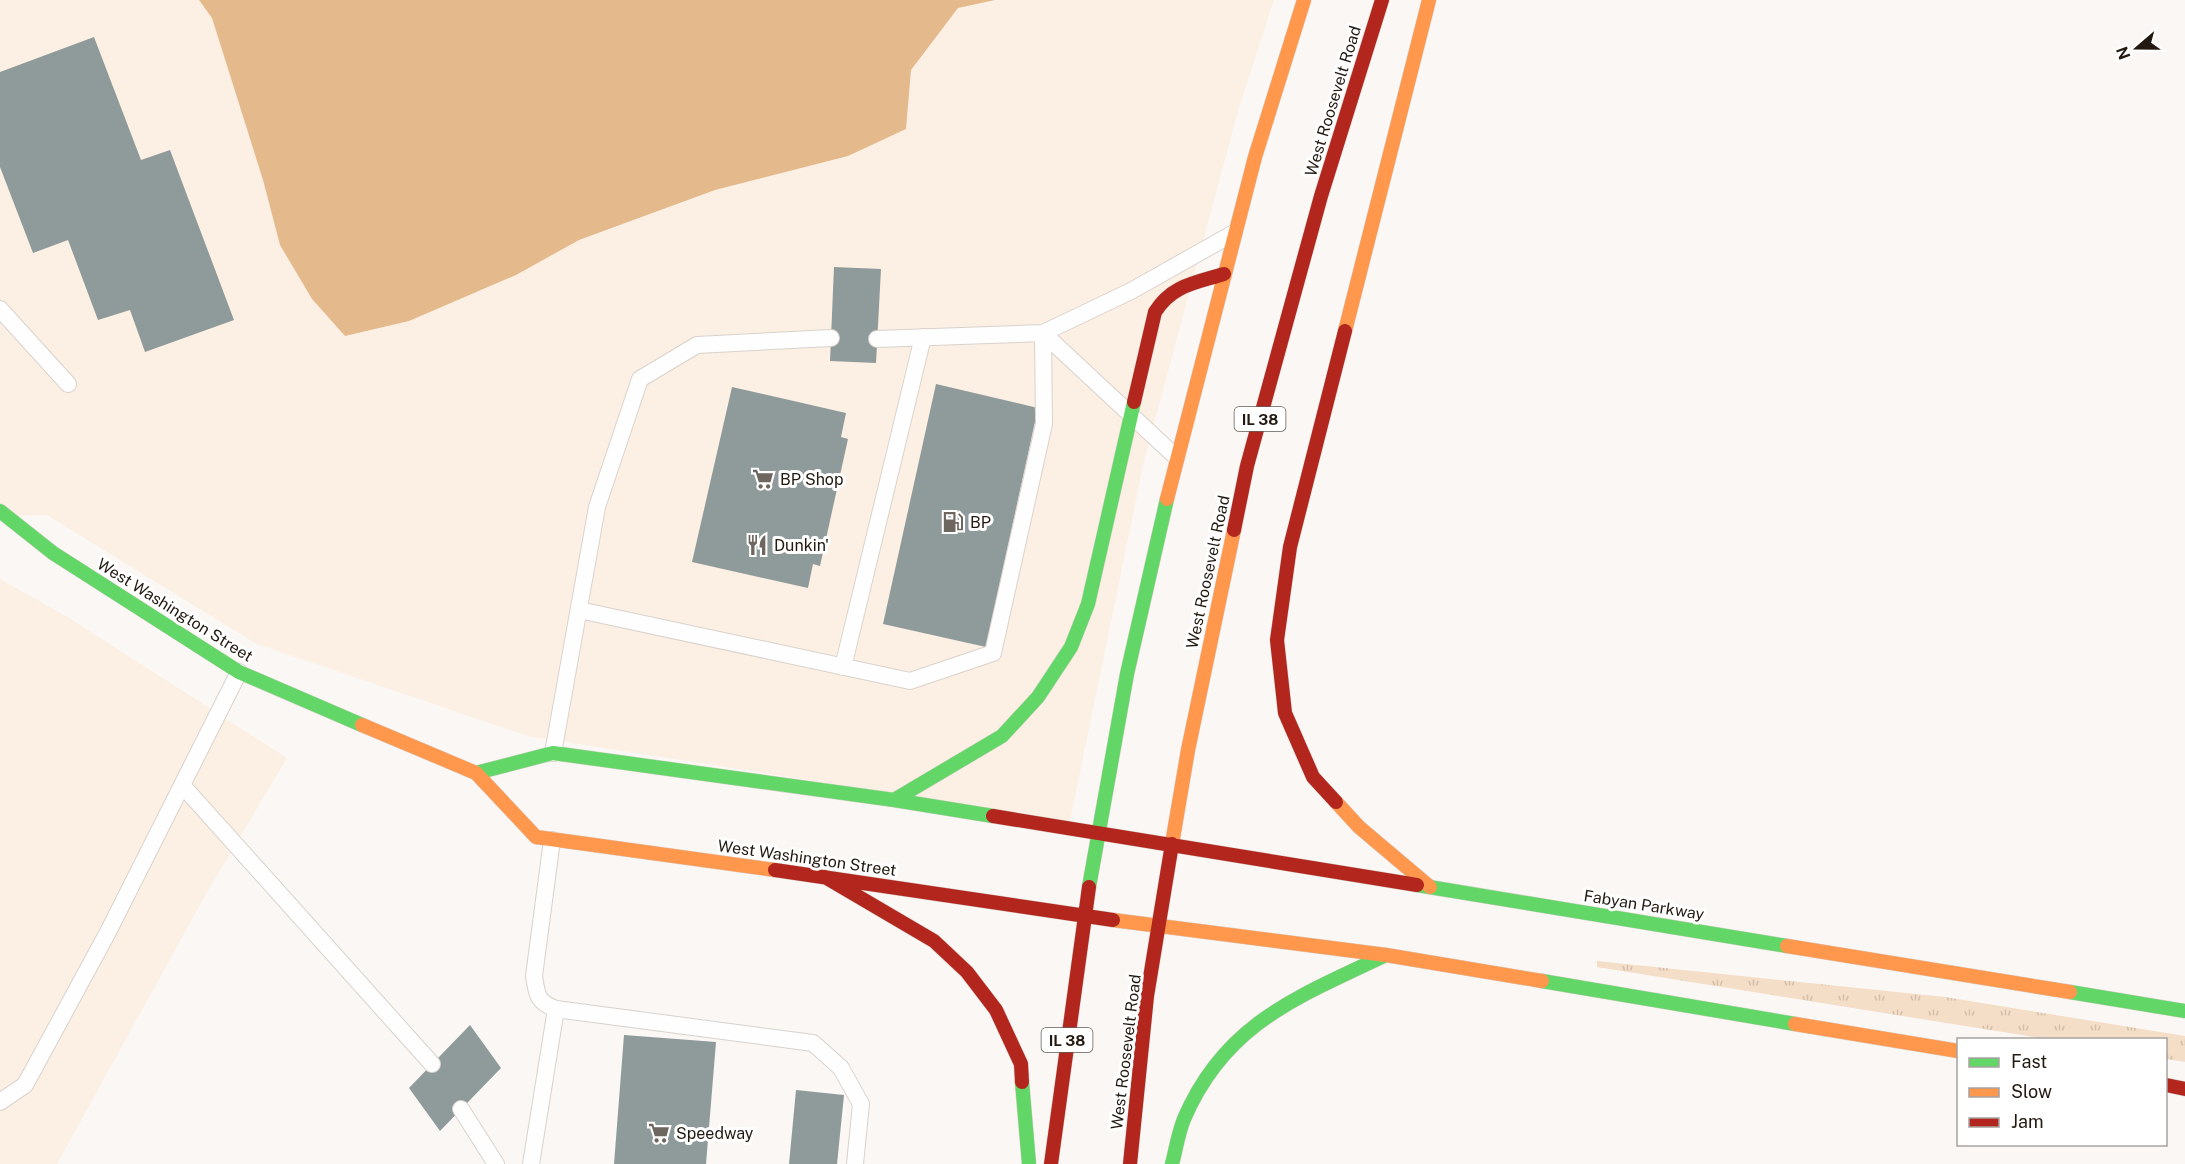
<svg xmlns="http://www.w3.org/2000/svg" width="2185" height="1164" font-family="'Public Sans',sans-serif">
  <defs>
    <pattern id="grass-tufts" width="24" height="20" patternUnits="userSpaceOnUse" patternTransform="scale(1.5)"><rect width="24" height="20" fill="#f5dec7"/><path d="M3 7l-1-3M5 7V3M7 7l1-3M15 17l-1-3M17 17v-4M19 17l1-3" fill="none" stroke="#d2beaa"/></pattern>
  </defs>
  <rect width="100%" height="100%" fill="#faf7f5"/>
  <path fill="#fcf0e4" d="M0 0H1274L1238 111 1144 461 1070 821 528 736 257 644 47 515 0 516Z
    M0 579 66 616 287 758 206 894 57 1164H0Z"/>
  <path fill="url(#grass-tufts)" d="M1597 961 1945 997 2185 1036V1062L2166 1059V1040L2046 1039 1597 967Z"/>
  <path fill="#e4ba8d" d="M199 0H995L958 8 911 70 906 129 848 156 715 190 579 240 516 275 409 321 345 336 312 299 280 245 263 180 212 18Z"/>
  <path fill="#8f9a9a" d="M94 37 141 160 170 150 234 320 145 352 130 310 98 320 68 240 33 253 0 167V72Z
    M834 267 881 269 876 363 830 361Z
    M936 384 1038 408 986 647 883 624Z
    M732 387 846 413 841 437 848 439 820 566 813 564 808 588 692 562Z
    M470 1025 501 1068 440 1131 409 1088Z
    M624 1035 716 1042 706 1164H614Z
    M796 1090 844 1095 837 1164H789Z"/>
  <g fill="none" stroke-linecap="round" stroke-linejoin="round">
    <defs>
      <path id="lane" d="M0 309 68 384
        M1043 333 1176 457
        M877 339 1043 333 1131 291 1234 233
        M579 610 910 681 993 653 1044 424 1043 333
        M843 667 923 337
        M553 753 597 507 640 379 697 345 831 338
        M182 785 432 1064
        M552 840 534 976C537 995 537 1002 556 1009L813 1043 841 1068 861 1104 855 1164
        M0 1102 25 1085 108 932 239 672
        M461 1109 496 1164
        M531 1164 556 1009"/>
      <path id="fast" d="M0 511 53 553 239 672 362 725
        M476 773 553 753 894 800 993 816
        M894 800 1002 736 1038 697 1071 647 1088 604 1134 402
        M1417 885 1787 946
        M1089 887 1127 674 1167 499
        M1542 981 1795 1024
        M2070 992 2185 1011
        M1022 1082 1029 1164
        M1172 1164C1176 1149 1178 1134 1184 1119 1225 1023 1298 997 1386 955"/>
      <path id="slow" d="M1345 331 1429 0
        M1167 499 1255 157 1304 0
        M362 725 476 773 536 837 775 870
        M1336 802 1359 827 1430 887
        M1172 844 1188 750 1234 530
        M1113 920 1386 955 1542 981
        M1787 946 2070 992
        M1795 1024 1958 1051"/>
      <path id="jam" d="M1134 402 1155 312C1172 285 1195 283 1224 274
        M1234 530 1247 466 1321 196 1382 0
        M1336 802 1313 777 1285 713 1277 640 1290 547 1345 331
        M993 816 1417 885
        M775 870 1113 920
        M825 877 934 941 967 972 996 1010 1021 1064 1022 1082
        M2166 1085 2185 1089
        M1051 1164 1089 887
        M1130 1164 1147 996 1172 844"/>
    </defs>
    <use href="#lane" stroke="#d9d2cc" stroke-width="18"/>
    <use href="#fast" stroke="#d9d2cc" stroke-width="15"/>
    <use href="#slow" stroke="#d9d2cc" stroke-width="15"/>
    <use href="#jam" stroke="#d9d2cc" stroke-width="15"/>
    <use href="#lane" stroke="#fefefe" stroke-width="16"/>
    <use href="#fast" stroke="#63d668" stroke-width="14"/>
    <use href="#slow" stroke="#ff974d" stroke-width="14"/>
    <use href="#jam" stroke="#b3261e" stroke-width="14"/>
  </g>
  <defs>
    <symbol id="supermarket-bare" viewBox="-9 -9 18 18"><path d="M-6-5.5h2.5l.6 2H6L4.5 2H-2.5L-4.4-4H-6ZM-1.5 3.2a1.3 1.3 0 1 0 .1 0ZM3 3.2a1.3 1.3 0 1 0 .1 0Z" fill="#6e6760" stroke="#fff" stroke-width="2.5" paint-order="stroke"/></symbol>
    <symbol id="fuel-bare" viewBox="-9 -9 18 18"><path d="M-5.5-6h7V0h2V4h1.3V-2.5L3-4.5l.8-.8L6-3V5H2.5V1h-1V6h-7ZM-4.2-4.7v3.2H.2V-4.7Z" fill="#6e6760" stroke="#fff" stroke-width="2.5" paint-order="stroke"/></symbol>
    <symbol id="restaurant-bare" viewBox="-9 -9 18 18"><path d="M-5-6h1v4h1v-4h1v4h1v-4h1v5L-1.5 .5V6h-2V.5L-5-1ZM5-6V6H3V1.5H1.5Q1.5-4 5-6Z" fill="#6e6760" stroke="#fff" stroke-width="2.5" paint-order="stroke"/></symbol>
  </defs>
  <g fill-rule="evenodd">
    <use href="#supermarket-bare" x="748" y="464" width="30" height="30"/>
    <use href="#fuel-bare" x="938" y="507" width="30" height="30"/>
    <use href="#restaurant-bare" x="742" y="530" width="30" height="30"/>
    <use href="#supermarket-bare" x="644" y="1118" width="30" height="30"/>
  </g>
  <g text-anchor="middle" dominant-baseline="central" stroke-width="6" stroke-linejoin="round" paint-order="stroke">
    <g fill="#fff" stroke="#645e58" stroke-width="1.5">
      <rect x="1234.5" y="407" width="51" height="24" rx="4.5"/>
      <rect x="1041.5" y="1028" width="51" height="24" rx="4.5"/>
    </g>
    <g font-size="15" font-weight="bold" fill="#221910">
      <text x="1260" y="419">IL 38</text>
      <text x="1067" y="1040">IL 38</text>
    </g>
    <g font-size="16" fill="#221910" stroke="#fff">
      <text transform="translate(1333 101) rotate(-73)">West Roosevelt Road</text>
      <text transform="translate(1208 572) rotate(-78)">West Roosevelt Road</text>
      <text transform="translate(175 610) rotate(32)">West Washington Street</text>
      <text transform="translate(807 858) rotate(8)">West Washington Street</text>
      <text transform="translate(1644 905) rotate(9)">Fabyan Parkway</text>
      <text transform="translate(1126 1052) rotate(-83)">West Roosevelt Road</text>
    </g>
    <g font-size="16" fill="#221910" stroke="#fff" text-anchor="start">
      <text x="780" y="479">BP Shop</text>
      <text x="970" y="522">BP</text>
      <text x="774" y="545">Dunkin'</text>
      <text x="676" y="1133">Speedway</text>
    </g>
  </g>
  <rect x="1957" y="1038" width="210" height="108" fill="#ffffff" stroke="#a7a39f" stroke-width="1.5"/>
  <rect x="1969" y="1058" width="30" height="9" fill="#63d668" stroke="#a7a39f" stroke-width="1.5"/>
  <text x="2011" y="1068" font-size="18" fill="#221910">Fast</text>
  <rect x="1969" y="1088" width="30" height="9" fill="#ff974d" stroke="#a7a39f" stroke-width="1.5"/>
  <text x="2011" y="1098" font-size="18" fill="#221910">Slow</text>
  <rect x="1969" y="1118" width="30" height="9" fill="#b3261e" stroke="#a7a39f" stroke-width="1.5"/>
  <text x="2011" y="1128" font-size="18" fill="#221910">Jam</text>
  <g transform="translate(2137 48) rotate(250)" stroke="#ffffff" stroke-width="4.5" paint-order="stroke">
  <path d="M0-4.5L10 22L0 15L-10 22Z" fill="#221910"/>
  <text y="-9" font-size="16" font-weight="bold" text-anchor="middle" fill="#221910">N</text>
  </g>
</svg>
